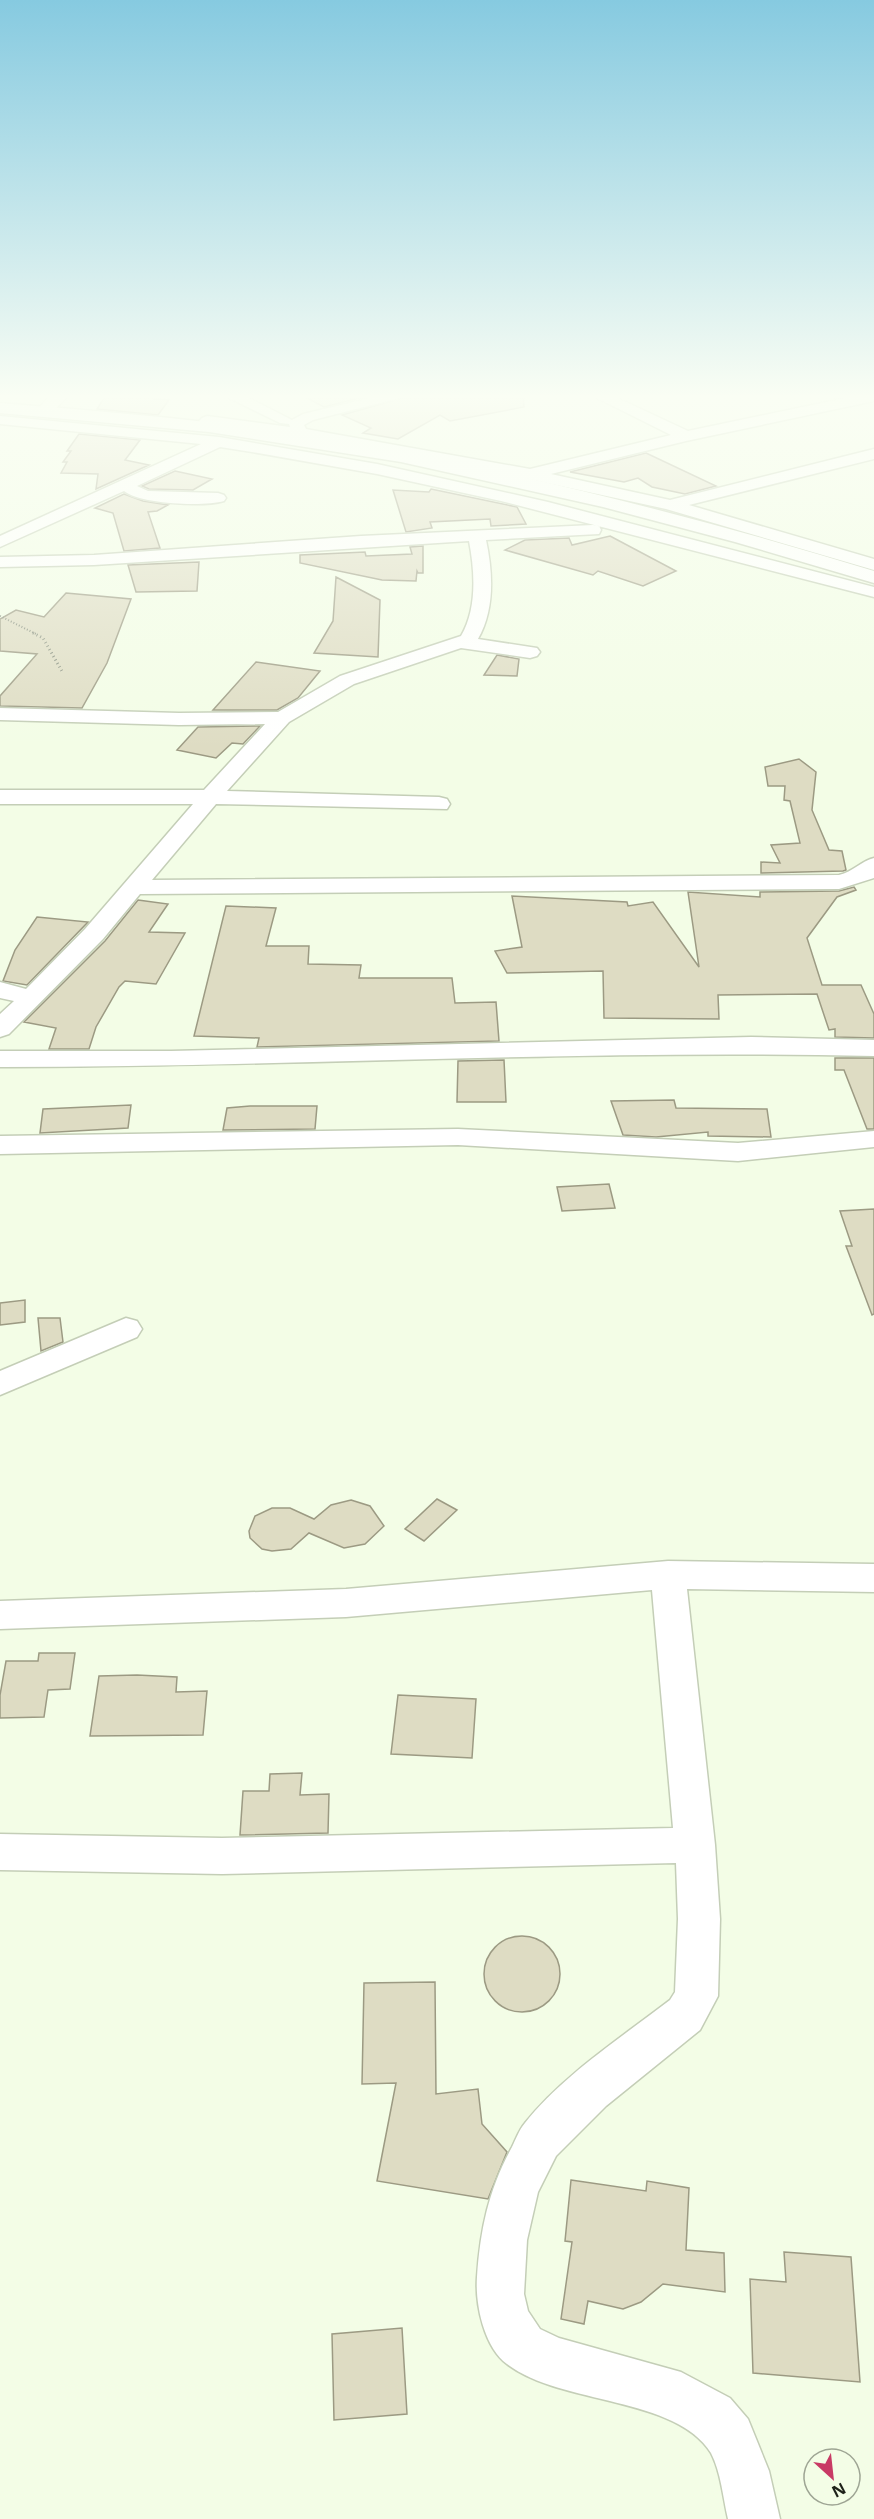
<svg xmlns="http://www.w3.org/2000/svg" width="874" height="2519" font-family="'Noto Sans',sans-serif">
  <rect width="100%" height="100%" fill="#f3fde6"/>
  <path fill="#dedcc3" stroke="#9c9a83" stroke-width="1.5" d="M106 395 155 397 154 399 169 400 158 415 97 409Z
    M301 395H371L324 407Z
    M413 395H523L524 407 450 421 440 415 398 439 363 433 371 428 342 415Z
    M79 434 140 440 125 460 149 465 96 489 98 474 61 473 67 462H63L71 451H67Z
    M646 453 716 486 685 494 652 487 638 478 624 482 570 472Z
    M175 471 212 479 193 490 149 489 142 486Z
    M431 489 517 507 526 524 491 526 490 519 430 522 432 528 406 532 393 490 429 492Z
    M124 494 143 501 168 505 157 511 148 512 160 548 124 551 113 513 95 508Z
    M610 536 676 571 643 586 598 571 593 575 505 550 525 540 569 538 572 545Z
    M423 546V573H418L417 571 416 581 382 580 300 563V555L365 552 366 556 412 554 410 547Z
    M199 562 197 591 136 592 128 565Z
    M336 577 380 600 378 657 314 653 333 621Z
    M66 593 131 599 107 663 82 708 0 706V696L37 654 0 651V619L16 610 44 617Z
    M497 655 519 659 517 676 484 675Z
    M256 662 320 671 298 698 277 710H213Z
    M260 726 243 744 232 743 216 758 177 750 198 727Z
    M799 759 816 772 812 810 829 850 842 851 846 870 843 871 761 873V862L780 863 771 845 800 843 790 801 784 800 785 786H768L765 767Z
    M854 887 856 890 837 897 807 938 822 985H861L874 1014V1038L835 1037V1029L829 1030 817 994 718 995 719 1019 604 1018 603 971 507 973 495 951 522 947 512 896 627 902 628 906 653 902 699 967 688 892 760 897V892L839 891Z
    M138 900 168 904 149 932 185 933 156 984 125 981 119 987 96 1027 89 1049H49L56 1028 24 1022 105 941Z
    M226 906 276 908 266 946H309L308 964 361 965 359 978H452L455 1003 496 1002 499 1041 257 1047 259 1038 194 1036Z
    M37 917 88 922 27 985 3 981 15 950Z
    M835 1058H874V1129H867L844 1070H835Z
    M504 1060 506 1102H457L458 1061Z
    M674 1100 676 1108 767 1109 771 1137 708 1136V1132L656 1137 623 1135 611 1101Z
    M131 1105 128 1128 40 1133 43 1109Z
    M250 1106H317L315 1129 223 1130 227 1108Z
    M609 1184 615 1208 562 1211 557 1187Z
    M874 1209V1314L872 1315 846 1246H852L840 1211Z
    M25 1300V1322L0 1325V1303Z
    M38 1318H60L63 1342 41 1351Z
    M437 1499 457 1510 424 1541 405 1529Z
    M351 1500 370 1506 384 1526 365 1544 344 1548 309 1533 291 1549 272 1551 262 1549 250 1538 249 1531 255 1516 272 1508H290L314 1519 331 1505Z
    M39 1653H75L70 1689 48 1690 44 1717 0 1718V1695L6 1661H38Z
    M137 1675 177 1677 176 1692 207 1691 203 1735 90 1736 99 1676Z
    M398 1695 476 1699 472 1758 391 1754Z
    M302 1773 300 1795 329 1794 328 1833 240 1835 243 1791H269L270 1774Z
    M484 1974a38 38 0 1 1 76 0a38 38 0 1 1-76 0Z
    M435 1982 436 2094 478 2089 482 2124 507 2152 488 2199 377 2181 396 2083 362 2084 364 1983Z
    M571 2180 646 2191 647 2181 689 2188 686 2250 724 2253 725 2292 663 2284 641 2302 623 2309 588 2301 584 2324 561 2319 572 2242 565 2241Z
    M784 2252 851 2257 860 2382 753 2373 750 2279 786 2282Z
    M402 2328 407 2414 334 2420 332 2334Z"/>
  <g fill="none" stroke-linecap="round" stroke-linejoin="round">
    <defs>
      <path id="street" d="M223 395H243L292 420 303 414 383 395H411L313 420 304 425 306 429 530 469 671 435 591 395H611L688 431 860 395H874V401L686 441 551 474 670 500 874 449V459L689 505 874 559V570L666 509 529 479 332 442 202 424 199 421 202 418 207 416 290 427 289 424 280 423Z
        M0 416 219 437 377 464 548 502 874 587V597L501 501 377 474 252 452 220 447 137 486 148 491 218 493 224 495 226 498 224 501C203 507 140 504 124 491L0 547V536L201 444 0 424Z
        M593 525 599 526 601 530 599 534 486 540C493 573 495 609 478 639L537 648 540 652 537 656 530 658 461 648 354 684 289 722 227 791 439 797 447 799 450 804 447 809 216 804 152 880 839 875C853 872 861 861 874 858V878L839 889 140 894 103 939 9 1034 0 1037V1014L14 1001 0 998V982L26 989 85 929 193 804H0V790H204L265 724 179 725 0 720V708L179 713 278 712 340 676 461 636C477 609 475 572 469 541L94 565 0 567V557L94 555 361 536Z
        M751 1037 874 1040V1056C583 1049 291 1067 0 1067V1051H171Z
        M458 1129 738 1143 874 1131V1147L738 1161 458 1145 0 1154V1136Z
        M126 1318 137 1321 142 1329 137 1337 0 1395V1371Z
        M668 1561 874 1564V1592L687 1589 715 1845 720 1919 718 1996 700 2030 606 2106 556 2156 538 2192 527 2240 524 2294 528 2311 540 2329 559 2338 681 2372 730 2398 748 2419 769 2471 780 2519H728C723 2498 721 2472 711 2453 676 2396 560 2405 507 2364 484 2347 475 2304 477 2277 480 2230 489 2188 512 2147 516 2139 519 2130 525 2123 562 2076 622 2037 670 2000L675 1992 678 1919 676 1863 222 1874 0 1870V1834L222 1838 673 1828 652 1590 346 1617 0 1629V1601L346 1589Z"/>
      <path id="secondary" d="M51 395H69L49 415H37L35 412Z"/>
      <path id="highway" d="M0 403C98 411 196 419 293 433 490 464 684 513 874 571V583L735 542 603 507 401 462 209 432 0 413Z"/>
    </defs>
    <use href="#street" stroke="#c4ceb7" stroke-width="3"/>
    <use href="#secondary" stroke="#c4ceb7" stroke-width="3"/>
    <use href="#highway" stroke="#c4ceb7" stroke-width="3"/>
    <path stroke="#888f7f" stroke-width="2" stroke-dasharray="1 2" stroke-linecap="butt" d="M0 616 36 634"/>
    <path stroke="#888f7f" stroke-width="3" stroke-dasharray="1 3" stroke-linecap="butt" d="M33 633 43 638 63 673"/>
    <use href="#street" fill="#fff" fill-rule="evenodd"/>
    <use href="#secondary" fill="#fff" fill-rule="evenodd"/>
    <use href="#highway" fill="#fff" fill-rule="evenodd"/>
  </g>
  <linearGradient id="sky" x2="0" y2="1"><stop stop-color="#86cae0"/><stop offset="0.53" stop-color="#fafef4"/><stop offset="1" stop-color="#fafef4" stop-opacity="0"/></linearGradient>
  <rect width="874" height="748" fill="url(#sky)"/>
  <g transform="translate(832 2477) rotate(153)"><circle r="28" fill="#f3fde6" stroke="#9ea594" stroke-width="1.5"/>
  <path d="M0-4.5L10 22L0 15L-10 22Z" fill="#c83a65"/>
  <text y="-9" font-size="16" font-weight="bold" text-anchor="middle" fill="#1e2219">N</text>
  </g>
</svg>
